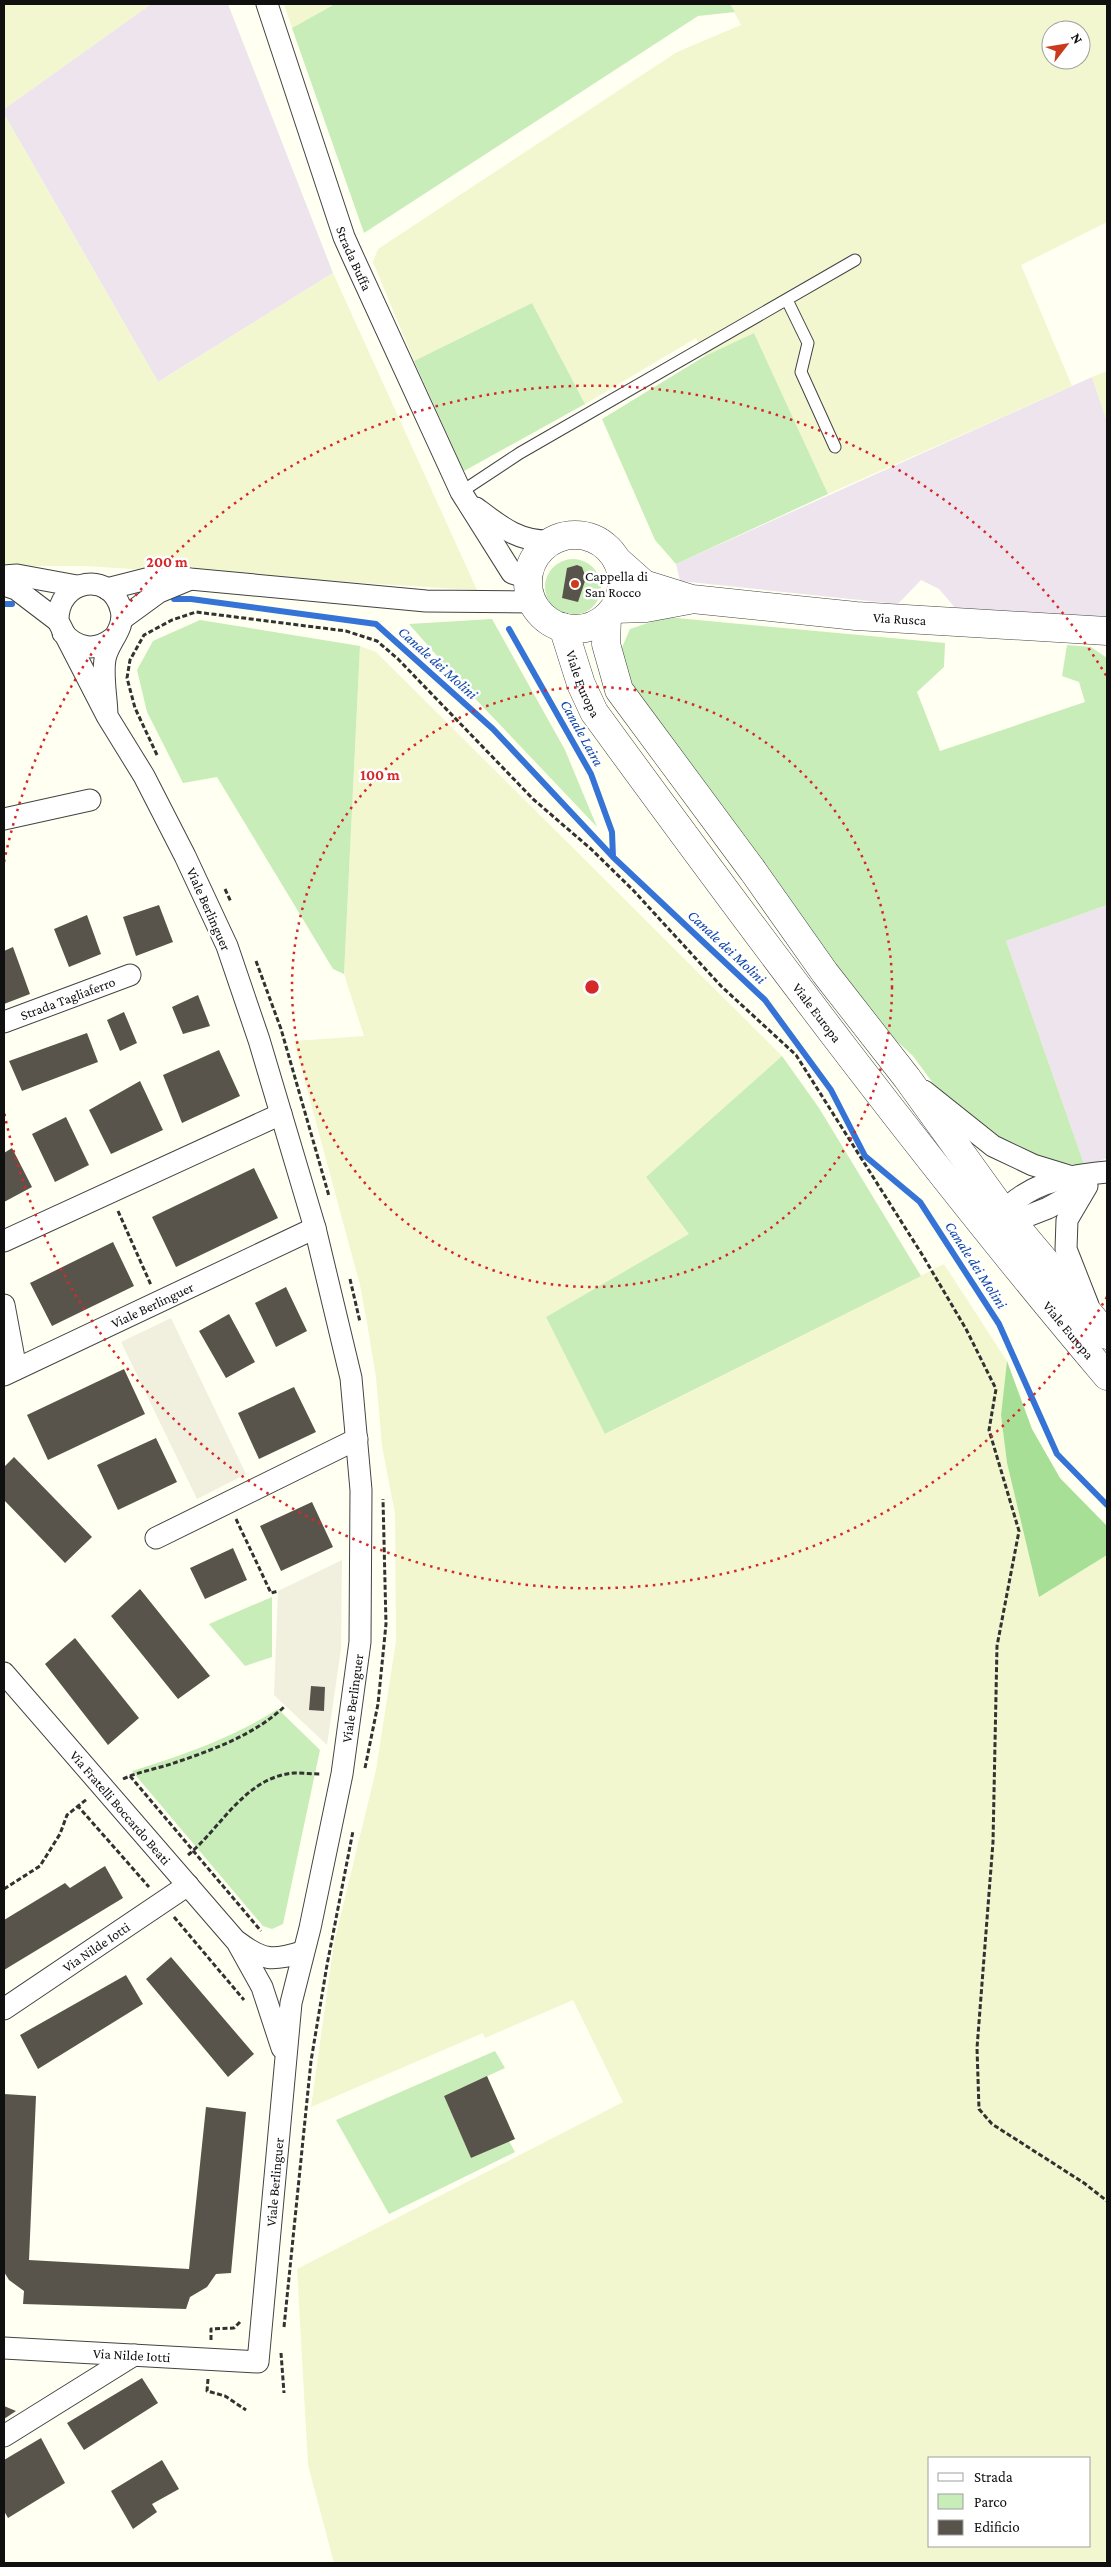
<svg xmlns="http://www.w3.org/2000/svg" width="1111" height="2567" font-family="'Crimson Pro',serif">
  <rect width="100%" height="100%" fill="#fffff2"/>
  <path fill="#eee4ed" d="M151 4H228L333 273 158 382 4 114V109Z
    M1092 377 1107 421V622L957 610 939 589 921 580 898 604 680 581 676 564Z
    M1107 905V1158L1085 1167 1006 941Z"/>
  <path fill="#f2f7d0" fill-rule="evenodd" d="M4 4H151L4 109Z
    M284 4H335L292 28Z
    M730 4H1107V222L1021 265 1072 386 828 494 754 333 705 356 696 338 585 404 532 303 414 361 373 262 378 249 677 52 741 25ZM1051 30H1081V60H1051Z
    M4 114 158 382 333 273 477 590 84 566H4Z
    M1107 371V421L1092 377Z
    M360 646 376 652 782 1056 646 1177 690 1234 546 1317 606 1434 944 1264 1007 1361 1001 1415 1007 1463 1039 1596 1107 1555V2563H334L308 2465 297 2269 623 2102 573 2000 485 2038 483 2033 311 2107 334 1943 376 1770 396 1641 395 1514 382 1446 376 1377 367 1323 360 1285 294 1041 364 1036 344 974ZM930 2458H1090V2546H930Z"/>
  <path fill="#c8edb8" d="M335 4H730L735 12 698 16 364 233 292 28Z
    M532 303 585 404 464 471 414 361Z
    M754 333 828 494 676 564 655 540 602 419 705 356Z
    M545 587a28 28 0 1 1 56 0a28 28 0 1 1-56 0Z
    M666 617 945 643 944 667 917 692 940 751 1085 702 1079 682 1062 676 1067 645 1091 647 1107 658V905L1006 941 1085 1167 1043 1158 998 1136 941 1094 913 1056 868 1015 626 686 620 652 630 629Z
    M492 619 565 750 597 827 467 690 409 624Z
    M200 620 360 646 344 974 333 969 217 777 183 783 147 712 137 670 153 641Z
    M782 1056 819 1108 921 1276 605 1434 546 1317 689 1234 646 1177Z
    M272 1597V1657L245 1666 209 1624Z
    M278 1709 320 1750 283 1924 272 1929 263 1926 132 1771C183 1755 232 1738 278 1709Z
    M495 2051 505 2068 444 2096 471 2158 509 2141 515 2152 389 2214 336 2120Z"/>
  <path fill="#a7df96" d="M1007 1361 1032 1429 1060 1478 1107 1526V1555L1039 1597 1007 1463 1001 1415Z"/>
  <path fill="#f1f0df" d="M171 1318 246 1474 197 1499 121 1342Z
    M342 1560 341 1649 327 1745 274 1695 278 1591Z"/>
  <g fill="none" stroke-linecap="round" stroke-linejoin="round">
    <path stroke="#3573d6" stroke-width="6" d="M174 599H191L376 624 493 729 613 857 765 1000 831 1090 865 1156 920 1202 999 1324 1057 1454 1107 1505
      M4 604H12
      M509 629 591 774 612 832 613 857"/>
  </g>
  <path fill="#59544b" d="M577 565 582 567 586 578 578 602 562 598 567 568Z
    M159 905 173 942 136 956 123 917Z
    M87 915 101 954 69 967 54 929Z
    M13 947 30 994 4 1004V951Z
    M198 995 210 1026 183 1034 172 1007Z
    M124 1012 137 1043 120 1051 107 1020Z
    M87 1033 98 1062 22 1091 9 1061Z
    M219 1050 240 1096 182 1123 163 1075Z
    M140 1081 163 1130 111 1154 89 1110Z
    M66 1117 89 1165 55 1182 32 1134Z
    M12 1148 32 1187 4 1202V1153Z
    M254 1168 278 1218 176 1267 152 1217Z
    M113 1242 134 1286 52 1326 30 1283Z
    M286 1287 307 1331 276 1347 255 1303Z
    M229 1314 255 1362 226 1378 199 1331Z
    M124 1369 145 1414 48 1460 27 1415Z
    M294 1387 316 1432 259 1459 238 1413Z
    M156 1438 177 1482 118 1510 97 1465Z
    M14 1457 92 1537 65 1563 4 1500V1467Z
    M312 1502 333 1547 281 1571 260 1526Z
    M233 1548 247 1580 205 1599 190 1568Z
    M140 1589 210 1676 178 1699 111 1616Z
    M75 1638 139 1718 108 1745 45 1664Z
    M311 1686 325 1687 324 1711 309 1710Z
    M105 1866 123 1898 4 1970V1920L65 1883 70 1888Z
    M171 1957 254 2054 228 2077 146 1979Z
    M126 1975 143 2004 38 2069 20 2035Z
    M487 2076 515 2139 471 2158 444 2096Z
    M4 2094 36 2096 29 2260 189 2269 206 2107 246 2112 231 2273 216 2274 207 2287 190 2297 186 2309 23 2304 24 2291 9 2280 4 2272Z
    M142 2378 158 2403 84 2450 67 2423Z
    M4 2406 16 2411 4 2419Z
    M41 2438 65 2483 8 2518 4 2511V2460Z
    M162 2460 179 2489 152 2504 157 2512 133 2529 111 2491Z"/>
  <g fill="none" stroke-linecap="round" stroke-linejoin="round">
    <defs>
      <path id="service" d="M787 300 808 343 801 372 835 447
        M461 492 520 453 855 260"/>
      <g id="minor">
        <path id="s1" d="M267 4 344 237 353 257 461 492 512 573 528 578"/>
        <path d="M476 508C501 527 519 542 551 541"/>
        <path d="M4 576 17 575 77 586"/>
        <path d="M4 585 16 589 58 621"/>
        <path d="M107 589 166 574 190 579 426 601 532 602"/>
        <path d="M122 619 159 592 188 580"/>
        <path d="M63 633C78 649 95 652 113 638"/>
        <path d="M4 819 90 800"/>
        <path id="s2" d="M4 1022 130 975"/>
        <path d="M924 1091 993 1146 1033 1165 1069 1176"/>
        <path d="M1087 1186 1067 1220 1066 1249 1088 1305"/>
        <path d="M995 1222C1022 1184 1063 1176 1107 1172"/>
        <path d="M999 1227 1048 1208 1084 1188"/>
        <path d="M4 1241 281 1114"/>
        <path d="M4 1305 16 1369"/>
        <path id="s3" d="M4 1375 315 1228"/>
        <path d="M156 1538 357 1439"/>
        <path id="s4" d="M4 1673 237 1942 262 1987 282 2048"/>
        <path d="M238 1942C263 1961 273 1961 302 1952"/>
        <path id="s5" d="M4 2009 188 1885"/>
        <path id="s6" d="M4 2348 258 2362 291 2003 310 1928 342 1774 360 1642 361 1490 351 1378 315 1228 259 1040 227 946 185 856 144 776 107 716 58 621C57 578 112 570 121 610 126 628 108 642 105 659 102 677 107 699 107 716"/>
        <path d="M4 2436 134 2355"/>
      </g>
      <g id="tertiary">
        <circle cx="575" cy="582" r="47"/>
        <path id="s7" d="M617 560 644 584 692 599 856 616 1107 631"/>
        <path d="M614 609 646 608 689 600"/>
        <path d="M607 617 606 644 619 690 753 871 825 973 907 1078 1003 1211 1107 1335"/>
        <path id="s8" d="M563 627 581 684 594 712C759 938 926 1162 1107 1376"/>
      </g>
    </defs>
    <use href="#service" stroke="#434343" stroke-width="13"/>
    <use href="#minor" stroke="#434343" stroke-width="23"/>
    <use href="#tertiary" stroke="#434343" stroke-width="29"/>
    <path stroke="#323232" stroke-width="3" stroke-dasharray="5 2.5" stroke-linecap="butt" d="M157 755 135 708 127 678 130 660 144 635 172 620 196 612 346 631 377 641 398 659 533 799 591 849 633 890 721 986 796 1055 923 1256 966 1329 996 1389 989 1430 1019 1531 997 1646 993 1842 977 2048 979 2109 992 2124 1084 2183 1107 2201
      M225 889 231 902
      M256 961 281 1029 329 1196
      M118 1211 151 1285
      M350 1279 360 1322
      M236 1519 271 1593 278 1591
      M365 1768 378 1704 386 1624 383 1499
      M130 1776 261 1931
      M123 1779C138 1772 155 1769 171 1764 210 1751 255 1735 285 1706
      M77 1805 149 1887
      M188 1855C221 1828 245 1777 294 1773 303 1773 312 1774 321 1774
      M4 1889 40 1866 60 1834 67 1815 87 1799
      M174 1917 244 2000
      M284 2327 311 2061 327 1965 353 1831
      M211 2340V2329L234 2328 241 2321
      M281 2353 284 2393
      M208 2379 207 2391 225 2396 246 2410"/>
    <use href="#service" stroke="#fff" stroke-width="11"/>
    <use href="#minor" stroke="#fff" stroke-width="21"/>
    <use href="#tertiary" stroke="#fff" stroke-width="28"/>
  </g>
  <g fill="none" stroke="#d62828" stroke-width="2.5" stroke-dasharray="2.5 5">
    <circle cx="592" cy="987" r="300"/>
    <path d="M1107 1297A601 601 0 0 1 4 1112M4 862A601 601 0 0 1 1107 677"/>
  </g>
  <circle fill="#ca3b1d" stroke="#fff" stroke-width="2" cx="575" cy="584" r="5"/>
  <g text-anchor="middle" dominant-baseline="central" stroke-width="5" stroke-linejoin="round" paint-order="stroke">
    <g font-size="14" fill="#101010" stroke="#fff">
      <text stroke="none"><textPath href="#s1" startOffset="269">Strada Buffa</textPath></text>
      <text stroke="none"><textPath href="#s7" startOffset="295">Via Rusca</textPath></text>
      <text stroke="none"><textPath href="#s8" startOffset="60">Viale Europa</textPath></text>
      <text transform="translate(209 909) rotate(66)">Viale Berlinguer</text>
      <text stroke="none"><textPath href="#s2" startOffset="68">Strada Tagliaferro</textPath></text>
      <text stroke="none"><textPath href="#s8" startOffset="465">Viale Europa</textPath></text>
      <text stroke="none"><textPath href="#s3" startOffset="164">Viale Berlinguer</textPath></text>
      <text stroke="none"><textPath href="#s8" startOffset="870">Viale Europa</textPath></text>
      <text stroke="none"><textPath href="#s6" startOffset="926">Viale Berlinguer</textPath></text>
      <text stroke="none"><textPath href="#s4" startOffset="178">Via Fratelli Boccardo Beati</textPath></text>
      <text stroke="none"><textPath href="#s5" startOffset="111">Via Nilde Iotti</textPath></text>
      <text stroke="none"><textPath href="#s6" startOffset="435">Viale Berlinguer</textPath></text>
      <text stroke="none"><textPath href="#s6" startOffset="128">Via Nilde Iotti</textPath></text>
    </g>
    <g font-size="14" fill="#101010" stroke="#fff" text-anchor="start">
      <text x="585" y="576">Cappella di<tspan x="585" dy="16">San Rocco</tspan></text>
    </g>
    <g font-size="15" font-style="italic" fill="#0f45ab" stroke="#fff">
      <text transform="translate(438 663) rotate(42)">Canale dei Molini</text>
      <text transform="translate(582 733) rotate(61)">Canale Laira</text>
      <text transform="translate(727 947) rotate(43)">Canale dei Molini</text>
      <text transform="translate(976 1265) rotate(57)">Canale dei Molini</text>
    </g>
  </g>
  <circle cx="592" cy="987" r="8" fill="#d62828" stroke="#fff" stroke-width="2.5"/>
  <g font-size="15" text-anchor="middle" font-weight="bold" fill="#d62828" stroke="#fff" stroke-width="5" stroke-linejoin="round" paint-order="stroke">
    <text x="167" y="567">200 m</text>
    <text x="380" y="780">100 m</text>
  </g>
  <rect width="1111" height="2567" fill="none" stroke="#101010" stroke-width="10"/>
  <rect x="928" y="2457" width="162" height="90" fill="#ffffff" stroke="#9f9f9f"/>
  <rect x="938" y="2473" width="25" height="8" fill="#ffffff" stroke="#9f9f9f"/>
  <text x="974" y="2482" font-size="15" fill="#101010">Strada</text>
  <rect x="938" y="2494" width="25" height="15" fill="#c8edb8" stroke="#9f9f9f"/>
  <text x="974" y="2507" font-size="15" fill="#101010">Parco</text>
  <rect x="938" y="2520" width="25" height="15" fill="#59544b" stroke="#9f9f9f"/>
  <text x="974" y="2532" font-size="15" fill="#101010">Edificio</text>
  <g transform="translate(1066 45) rotate(59)"><circle r="24" fill="#ffffff" stroke="#9f9f9f"/>
  <path d="M0-4L9 19L0 12L-9 19Z" fill="#ca3b1d"/>
  <text y="-8" font-size="14" font-weight="bold" text-anchor="middle" fill="#101010">N</text>
  </g>
</svg>
